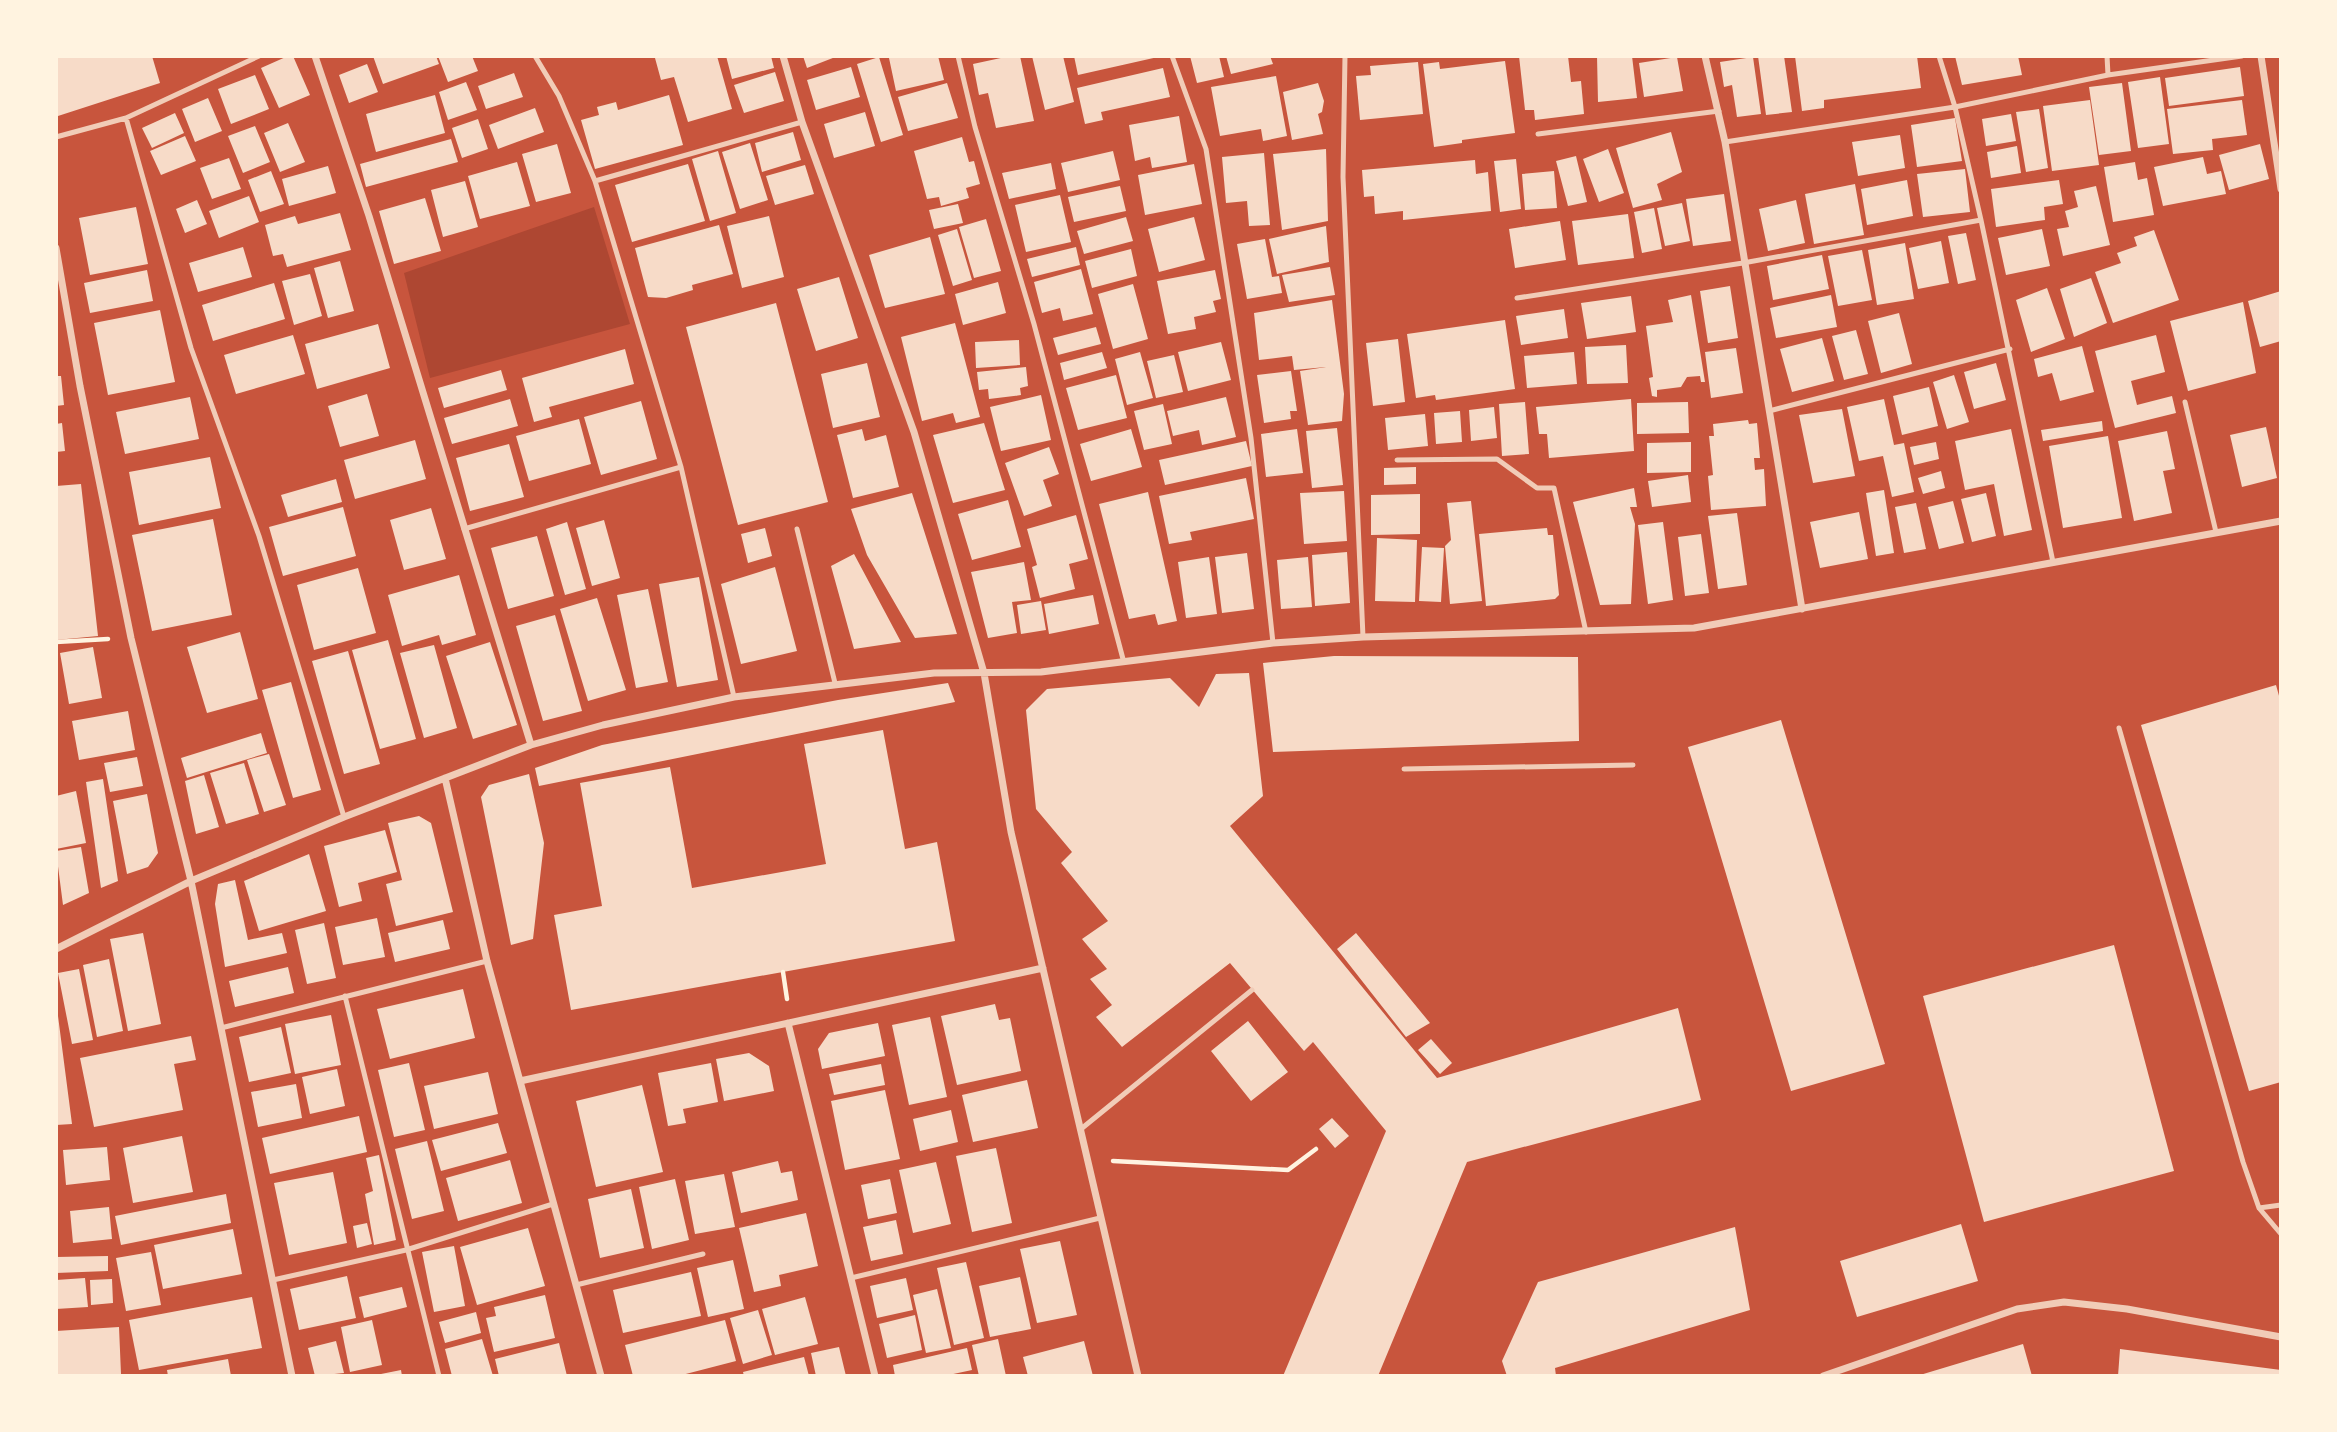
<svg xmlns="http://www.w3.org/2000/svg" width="2337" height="1432" font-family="'Public Sans',sans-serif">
  <rect width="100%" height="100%" fill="#c8553d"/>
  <path fill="#ae4732" d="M594 207 630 324 430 378 404 273Z"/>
  <path fill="#f7dbc8" d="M56 56H152L160 83 58 116Z
    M288 56H293L310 95 279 108 261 68Z
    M373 56H436L439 64 383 84Z
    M438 56H472L478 71 448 82Z
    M663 56H717L732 109 688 122 674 77 661 80 655 58Z
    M726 56H771L774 68 732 79Z
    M803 56H838L807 68Z
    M897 56H938L944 80 896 91 889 58Z
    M1010 56H1020L1034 121 996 128 988 93 979 95 973 64Z
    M1032 56H1063L1074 102 1045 110Z
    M1074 56H1157L1158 57 1078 75Z
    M1190 56H1219L1224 77 1197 83Z
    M1226 56H1270L1273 64 1231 74Z
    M1519 56H1568L1571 82 1581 81 1584 114 1535 120 1534 110H1525Z
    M1597 56H1632L1637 98 1598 102Z
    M1758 56H1784L1792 112 1766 115Z
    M1795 56H1917L1921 88 1824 100V108L1802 111Z
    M1955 56H2018L2022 75 1962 85Z
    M879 57 903 135 881 142 857 64Z
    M1677 57 1683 91 1644 97 1639 63Z
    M1753 57 1761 114 1737 117 1732 85 1724 87 1720 62Z
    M1505 61 1515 133 1462 140V143L1434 147 1423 64 1439 62 1440 69Z
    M1418 62 1423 114 1360 120 1356 76 1371 75 1370 66Z
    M367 64 378 92 349 103 339 75Z
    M851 67 860 97 816 110 807 80Z
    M2240 67 2244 96 2169 106 2165 78Z
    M1163 68 1170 97 1101 112 1103 120 1085 124 1077 88Z
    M775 72 784 101 744 113 734 85Z
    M514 73 523 97 486 109 478 86Z
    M255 75 269 109 231 124 218 89Z
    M1276 76 1287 136 1263 141 1261 129 1220 136 1211 87Z
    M2160 77 2169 144 2138 148 2128 82Z
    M466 82 477 110 448 120 439 92Z
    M947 83 958 118 908 131 898 97Z
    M1318 83 1324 101 1322 112 1318 114 1323 134 1292 140 1283 92Z
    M2122 83 2131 151 2099 155 2089 87Z
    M435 95 445 133 376 152 366 114Z
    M669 95 683 145 595 169 581 120 599 115 597 107 616 102 618 110Z
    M208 98 222 131 195 142 182 109Z
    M2090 100 2099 165 2052 171 2043 106Z
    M2242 100 2247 135 2212 139 2213 150 2173 154 2167 109Z
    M535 108 544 132 498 149 489 125Z
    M2039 109 2048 168 2026 172 2016 112Z
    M865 112 875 146 834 158 824 124Z
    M175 113 184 133 152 148 142 128Z
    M2011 114 2016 141 1986 146 1982 119Z
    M1179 116 1187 162 1152 168 1150 157 1135 161 1129 125Z
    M1955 118 1962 161 1917 167 1911 125Z
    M478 119 488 149 462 158 452 128Z
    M288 123 305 162 280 172 264 133Z
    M255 126 270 162 243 173 228 136Z
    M793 132 801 160 762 172 755 143Z
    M1671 132 1682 172 1657 184 1662 200 1633 208 1616 148Z
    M1900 135 1905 168 1858 176 1852 142Z
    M185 136 196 161 161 175 150 151Z
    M962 137 969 162 974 161 980 184 966 188 969 198 941 206 939 197 927 199 914 151Z
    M451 139 458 162 366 187 360 164Z
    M750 143 768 200 740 209 722 152Z
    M557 144 571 193 536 202 522 154Z
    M2260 144 2269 179 2229 190 2219 155Z
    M2017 146 2021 173 1991 178 1987 152Z
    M1326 149 1328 221 1282 230 1273 154Z
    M1608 149 1624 193 1599 202 1583 159Z
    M718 151 736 213 710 221 692 159Z
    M1113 151 1120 180 1068 192 1061 163Z
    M1264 153 1270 225 1249 226 1247 201 1226 203 1222 157Z
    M1576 156 1587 202 1568 206 1556 161Z
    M2203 157 2207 174 2221 171 2226 194 2163 206 2154 167Z
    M229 158 241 189 212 199 200 168Z
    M1516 159 1521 209 1500 212 1494 161Z
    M1475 160 1476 174 1488 172 1491 211 1403 220V211L1375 214 1374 196 1364 197 1362 170Z
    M517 162 530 206 480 219 468 176Z
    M2135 162 2138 180 2147 178 2154 215 2113 222 2104 167Z
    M1051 163 1056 189 1009 199 1002 173Z
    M688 164 705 221 632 242 615 185Z
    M1194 164 1202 204 1145 215 1138 175Z
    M805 165 814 194 775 205 766 176Z
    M328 166 336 193 289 206 282 179Z
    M1965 169 1970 212 1923 217 1917 174Z
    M271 171 284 204 260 212 248 180Z
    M1554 171 1557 208 1525 210 1522 174Z
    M1907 180 1913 216 1867 225 1861 189Z
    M2059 180 2063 204 2044 207 2045 220 1996 227 1991 189Z
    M465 181 478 227 443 237 431 190Z
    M1855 184 1864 235 1814 244 1805 194Z
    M1120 186 1126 211 1074 222 1068 197Z
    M2096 186 2110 245 2063 256 2057 229 2069 227 2065 211 2078 207 2074 191Z
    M1724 194 1731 241 1693 246 1686 199Z
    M1060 195 1071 242 1026 252 1015 205Z
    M249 196 259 222 219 238 209 211Z
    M425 198 441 251 394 264 379 211Z
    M197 200 207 224 185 233 176 209Z
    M1796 200 1805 243 1768 251 1759 209Z
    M1682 203 1690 241 1665 246 1657 208Z
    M958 204 963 223 934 229 929 210Z
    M136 207 148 264 90 275 79 218Z
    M1654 208 1662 249 1642 253 1634 212Z
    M340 213 351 250 287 267 283 254 273 256 265 225 295 216 298 224Z
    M1628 214 1634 258 1578 265 1572 221Z
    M769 216 784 277 742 288 727 226Z
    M1126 217 1133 241 1084 254 1077 231Z
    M1194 217 1205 260 1159 272 1148 229Z
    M986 219 1001 271 974 278 959 227Z
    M1560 221 1566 260 1515 268 1509 229Z
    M719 225 733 274 692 285 693 290 666 298 648 297 635 248Z
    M1326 226 1329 262 1277 274 1269 239Z
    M957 229 972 280 953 286 938 235Z
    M2042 229 2050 266 2006 275 1998 238Z
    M2154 230 2179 300 2113 323 2095 272 2121 263 2117 253 2137 246 2134 237Z
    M1966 233 1976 280 1958 284 1948 236Z
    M930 237 945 294 885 308 869 255Z
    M1265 239 1272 277 1279 276 1282 293 1247 299 1237 244Z
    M1941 241 1949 283 1918 289 1909 248Z
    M1905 243 1914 299 1877 305 1868 250Z
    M243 247 252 277 198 292 189 263Z
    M1076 247 1080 265 1032 277 1027 259Z
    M1131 249 1137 276 1092 288 1085 261Z
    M1862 250 1872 300 1838 306 1828 256Z
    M1822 255 1829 289 1773 300 1767 266Z
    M340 261 354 311 328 318 314 268Z
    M1330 267 1335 295 1289 302 1282 275Z
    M1081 269 1093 314 1063 321 1060 308 1042 313 1034 282Z
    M147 270 153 301 90 313 84 283Z
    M1215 270 1221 299 1213 301 1216 312 1194 317 1196 329 1168 334 1157 281Z
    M310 274 322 316 294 325 282 281Z
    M839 277 858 338 816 351 797 289Z
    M2091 278 2107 323 2074 337 2060 289Z
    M998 282 1006 313 963 325 955 294Z
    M274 283 285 319 213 341 202 305Z
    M1133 284 1148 339 1113 349 1098 294Z
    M1730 286 1738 338 1708 343 1700 291Z
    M2047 288 2065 339 2031 352 2016 300Z
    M2281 291V341L2260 347 2248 301Z
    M1691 295 1705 382H1701L1700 376 1687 377 1681 387 1657 390V397L1652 396 1649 378 1653 377 1646 326 1673 322 1668 300Z
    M1831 295 1837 327 1776 338 1770 308Z
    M1631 296 1636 332 1587 339 1581 303Z
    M1332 300 1344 394 1342 421 1308 425 1300 371 1326 367 1294 370 1292 356 1259 360 1254 313Z
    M2243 302 2256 373 2188 391 2170 321Z
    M776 303 828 502 738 525 686 327Z
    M1564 309 1568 338 1521 345 1516 316Z
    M160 310 175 382 108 395 94 323Z
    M1899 313 1912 364 1881 373 1868 321Z
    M1505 320 1515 389 1436 400 1435 395 1416 398 1407 334Z
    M955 323 980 417 956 423 953 413 922 421 901 337Z
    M378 324 390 368 317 389 305 344Z
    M1096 327 1101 344 1058 355 1053 338Z
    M1856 330 1868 374 1844 380 1832 336Z
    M293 335 305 374 236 394 224 355Z
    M2156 335 2165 372 2131 381 2137 405 2172 396 2176 413 2115 428 2095 351Z
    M1822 338 1834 381 1792 392 1780 349Z
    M1398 339 1405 402 1373 406 1366 343Z
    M1019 340 1020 365 976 368 975 342Z
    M1221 342 1231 380 1188 391 1178 352Z
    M1626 345 1628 383 1587 384 1585 347Z
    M2082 346 2094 392 2060 401 2052 373 2038 377 2034 359Z
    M1736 348 1743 393 1711 398 1705 352Z
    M625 349 634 384 549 407 552 417 534 422 522 378Z
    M1102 352 1107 368 1064 380 1060 363Z
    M1140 352 1153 398 1127 405 1115 359Z
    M1574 352 1577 384 1527 388 1524 356Z
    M1174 355 1183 392 1156 398 1147 361Z
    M867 363 880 417 833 428 821 374Z
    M1996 363 2006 400 1974 409 1964 372Z
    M1026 367 1028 386 1020 388 1021 395 989 399 988 389 979 390 977 372Z
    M501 370 507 390 444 408 438 388Z
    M1291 371 1297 411H1290L1291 419 1264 423 1257 375Z
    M1116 375 1127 418 1078 430 1066 388Z
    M1954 375 1969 422 1947 429 1933 382Z
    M56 376H61L64 405 56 406Z
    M1929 387 1938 426 1902 435 1893 396Z
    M367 394 379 436 340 447 328 406Z
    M1041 395 1051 440 1001 451 990 407Z
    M190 397 199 439 125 454 116 412Z
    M1226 397 1236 437 1202 445 1199 430 1173 436 1167 411Z
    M510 399 518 426 452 444 444 418Z
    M1631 399 1634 451 1549 458 1547 434H1539L1536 407Z
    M1884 399 1894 445 1904 443 1914 492 1892 497 1883 456 1859 461 1847 407Z
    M641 401 657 459 601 475 584 417Z
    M1525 402 1529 454 1502 456 1499 404Z
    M1688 402 1689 433 1637 434V403Z
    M1163 404 1172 444 1144 450 1134 411Z
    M1494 407 1497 438 1471 441 1469 410Z
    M1842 409 1855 476 1813 483 1799 415Z
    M1460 411 1462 442 1436 444 1434 413Z
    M1425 414 1428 446 1388 450 1385 418Z
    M579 419 591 464 529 481 516 436Z
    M1748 420 1749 424 1757 423 1760 458H1754L1755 470 1764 469 1766 506 1711 510 1708 476 1713 475 1709 436H1714L1713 424Z
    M2102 421 2103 431 2043 441 2041 430Z
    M62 423 65 451 56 452V424Z
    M984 423 1005 490 953 503 933 435Z
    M2266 427 2277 478 2242 487 2230 435Z
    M1337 428 1343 485 1312 488 1306 431Z
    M862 429 865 441 886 435 899 487 853 498 837 435Z
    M1131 429 1142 467 1091 481 1080 444Z
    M1297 429 1303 473 1266 477 1261 434Z
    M2011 429 2032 530 2004 536 1994 484 1965 490 1955 441Z
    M2167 431 2175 469 2163 471 2172 513 2134 521 2118 441Z
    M2108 436 2122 518 2063 528 2049 446Z
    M415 440 426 479 355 499 344 460Z
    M1246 441 1252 466 1165 485 1159 460Z
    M1691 442V472L1647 473V443Z
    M1936 442 1939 459 1914 465 1910 447Z
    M509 444 524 497 470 511 456 458Z
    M1049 447 1059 474 1043 480 1052 506 1024 516 1005 463Z
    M210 457 221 508 139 525 129 472Z
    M1416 467V484L1384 485V468Z
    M1941 471 1945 488 1923 494 1918 478Z
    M1688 475 1691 502 1652 507 1648 481Z
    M1246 478 1254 519 1190 532 1192 540 1169 544 1159 496Z
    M336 479 342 502 288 517 281 495Z
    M81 484 98 636 56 640V486Z
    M1634 488 1637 507H1630L1635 524 1631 604 1600 605 1573 502Z
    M1884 490 1894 553 1876 556 1866 493Z
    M1344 491 1347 541 1304 544 1300 493Z
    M1148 492 1177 621 1158 625 1155 614 1129 619 1099 504Z
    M912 493 957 634 915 638 867 555 851 509Z
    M1986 493 1996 536 1972 542 1961 499Z
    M1420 494V534L1371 535V495Z
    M1008 500 1021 547 972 560 958 514Z
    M1471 501 1482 601 1450 604 1445 546 1451 540 1447 503Z
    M1953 501 1964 543 1939 549 1928 507Z
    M1916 503 1926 549 1904 553 1895 507Z
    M343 507 356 556 283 576 269 527Z
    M431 508 446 559 404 570 390 520Z
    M1859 512 1868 559 1820 568 1810 522Z
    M1737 513 1747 585 1718 589 1708 516Z
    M1076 515 1088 559 1069 564 1075 589 1040 598 1032 567 1037 565 1027 529Z
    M213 519 232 615 152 631 132 535Z
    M604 520 620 578 592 586 576 528Z
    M567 522 586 589 565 595 546 529Z
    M1663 522 1673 600 1648 604 1638 525Z
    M765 528 772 556 748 563 741 534Z
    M1547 528 1548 535H1553L1559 595 1555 599 1486 606 1479 534Z
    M1701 534 1709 593 1685 596 1678 537Z
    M537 536 554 596 508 609 491 548Z
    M1377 538 1417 540 1415 602 1375 601Z
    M1422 547 1444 548 1441 602 1419 601Z
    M1347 552 1350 603 1315 606 1312 555Z
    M1247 553 1254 609 1222 613 1215 557Z
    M854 554 901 642 854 649 831 566Z
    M1209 557 1217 614 1186 618 1178 562Z
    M1308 557 1312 607 1281 609 1277 560Z
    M1024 562 1031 600 1012 602 1017 633 988 638 971 572Z
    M775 567 797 651 741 664 721 584Z
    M358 568 376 633 314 650 297 585Z
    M459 575 476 635 442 645 439 635 402 646 388 595Z
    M699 577 718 680 677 687 659 584Z
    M648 589 668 682 636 688 617 595Z
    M1093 595 1099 624 1049 634 1044 604Z
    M597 598 626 690 588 701 560 609Z
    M1041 601 1046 630 1021 634 1017 605Z
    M555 615 582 711 543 721 516 626Z
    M240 632 258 699 207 713 187 647Z
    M388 640 416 739 380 749 352 650Z
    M490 642 517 725 473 739 446 656Z
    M434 645 457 728 424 738 400 653Z
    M93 647 102 698 69 704 60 653Z
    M348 651 380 764 344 774 312 661Z
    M1334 656 1578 657 1579 741 1273 752 1263 663Z
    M1249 673 1263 796 1230 826 1437 1078 1678 1008 1701 1100 1467 1162 1378 1376H1283L1386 1131 1313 1042 1304 1051 1230 963 1122 1047 1096 1017 1112 1005 1090 979 1107 969 1082 939 1108 921 1061 863 1072 852 1036 809 1026 710 1047 689 1170 678 1199 707 1216 674Z
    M291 682 321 790 293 798 262 690Z
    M948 683 955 702 539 786 535 768 602 745 838 700Z
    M2276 685 2281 703V1082L2249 1091 2141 725Z
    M128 711 135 750 79 760 72 721Z
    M1781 720 1885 1064 1791 1091 1688 747Z
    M883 730 905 849 937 842 955 941 571 1010 554 915 602 906 580 783 670 767 692 888 826 864 804 744Z
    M261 733 267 753 187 778 181 758Z
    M269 754 286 805 264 812 247 760Z
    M137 757 143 786 110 792 104 763Z
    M244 763 259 814 226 824 210 773Z
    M529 774 544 843 533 939 511 945 481 797 489 785Z
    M204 775 219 827 196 834 185 781Z
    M103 779 118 881 101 888 86 782Z
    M76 791 86 843 56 849V796Z
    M147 794 158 853 148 867 127 874 113 801Z
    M419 816 431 823 453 912 396 926 386 884 402 880 388 823Z
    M385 830 397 872 358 883 362 901 339 907 324 846Z
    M81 847 89 893 63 905 56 851Z
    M309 854 326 911 259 931 244 881Z
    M235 880 248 940 282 933 287 953 225 967 215 904 218 884Z
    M377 918 385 957 343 965 335 927Z
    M443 920 450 949 395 962 388 933Z
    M324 923 336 978 307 984 295 930Z
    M143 933 161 1024 128 1031 110 939Z
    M1356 933 1430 1023 1406 1037 1337 949Z
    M2114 945 2174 1171 1984 1222 1923 996Z
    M109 959 123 1031 97 1037 83 965Z
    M288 967 294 993 235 1007 229 981Z
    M79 969 93 1040 72 1044 58 973Z
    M463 989 475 1038 390 1059 377 1009Z
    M995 1004 999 1020 1010 1018 1021 1071 957 1085 941 1016Z
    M331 1015 341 1065 295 1074 285 1024Z
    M58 1016 72 1124 56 1125Z
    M930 1017 947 1097 909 1105 892 1025Z
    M1248 1021 1288 1072 1251 1101 1211 1051Z
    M878 1023 885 1056 822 1069 818 1049 829 1033Z
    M281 1027 291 1073 249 1082 239 1037Z
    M191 1036 196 1060 174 1064 183 1110 94 1127 80 1058Z
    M1431 1039 1452 1063 1440 1074 1418 1050Z
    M749 1053 769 1066 774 1091 724 1101 716 1059Z
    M409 1063 425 1130 394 1137 378 1070Z
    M711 1063 718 1102 683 1109 686 1123 668 1126 658 1073Z
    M881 1064 885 1085 834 1095 829 1074Z
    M337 1069 345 1106 310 1114 302 1077Z
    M488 1072 498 1114 434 1129 424 1086Z
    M1027 1080 1038 1128 973 1142 962 1095Z
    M296 1084 302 1118 258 1127 251 1092Z
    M642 1085 663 1172 596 1187 576 1101Z
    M885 1090 900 1159 845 1170 831 1101Z
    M951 1110 958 1142 920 1151 913 1119Z
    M359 1116 367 1152 270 1174 262 1138Z
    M1332 1118 1349 1136 1335 1148 1319 1129Z
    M498 1123 507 1153 441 1171 432 1140Z
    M182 1136 193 1192 133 1203 123 1148Z
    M427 1141 444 1211 412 1219 395 1149Z
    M107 1147 110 1180 66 1185 63 1150Z
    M996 1148 1012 1223 972 1232 956 1156Z
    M379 1155 396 1240 374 1245 365 1194 373 1191 366 1158Z
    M510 1160 522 1203 458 1221 446 1178Z
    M778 1161 781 1173 792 1171 798 1200 741 1213 732 1172Z
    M936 1162 951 1224 913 1233 899 1170Z
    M333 1172 347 1243 289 1255 274 1183Z
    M724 1174 735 1227 695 1234 685 1181Z
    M675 1179 689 1240 652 1249 639 1187Z
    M890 1179 897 1213 868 1219 861 1185Z
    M631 1189 644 1248 600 1258 588 1199Z
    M226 1194 231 1223 121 1245 115 1216Z
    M109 1207 112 1239 73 1243 70 1211Z
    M806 1213 818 1266 779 1275 781 1286 754 1292 739 1228Z
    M896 1220 903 1254 871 1261 863 1227Z
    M367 1223 372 1244 357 1248 353 1226Z
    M1961 1224 1978 1281 1857 1317 1840 1261Z
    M1735 1227 1750 1310 1555 1368 1556 1376H1507L1502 1361 1538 1282Z
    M528 1228 545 1286 477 1305 460 1247Z
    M233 1229 242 1274 163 1289 154 1245Z
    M1060 1241 1077 1315 1037 1323 1020 1249Z
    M454 1246 465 1306 434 1312 422 1252Z
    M151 1252 161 1305 126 1311 116 1258Z
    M108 1256V1271L56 1273V1257Z
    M733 1260 744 1309 708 1317 697 1268Z
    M966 1262 984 1338 954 1345 937 1268Z
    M691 1272 701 1316 623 1333 613 1290Z
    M347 1276 356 1318 299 1330 290 1289Z
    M1020 1277 1031 1329 990 1337 979 1286Z
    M85 1278 88 1307 56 1309V1280Z
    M906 1278 913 1310 877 1318 870 1286Z
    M112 1279 113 1303 91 1305 90 1280Z
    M402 1287 407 1307 364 1318 359 1297Z
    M937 1289 951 1348 926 1353 913 1295Z
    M545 1295 555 1338 494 1352 486 1318 496 1316 494 1307Z
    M252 1297 262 1348 139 1370 129 1320Z
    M805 1297 818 1344 775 1355 762 1309Z
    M758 1310 772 1355 743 1364 730 1318Z
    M476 1312 481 1333 445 1343 439 1322Z
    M915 1315 922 1350 887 1358 879 1324Z
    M372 1320 382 1365 350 1372 341 1327Z
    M725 1320 736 1361 678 1376H633L625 1345Z
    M119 1327 121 1374 56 1376V1331Z
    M482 1339 493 1376H452L445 1349Z
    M998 1339 1006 1376H979L972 1345Z
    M336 1341 344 1373 315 1376 308 1348Z
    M1084 1341 1093 1376H1028L1023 1357Z
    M559 1343 567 1376H499L495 1359Z
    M2023 1344 2032 1376H1920V1375Z
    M839 1347 846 1376H816L811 1353Z
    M967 1348 972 1370 944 1376H895L893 1365Z
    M2120 1349 2281 1370V1376H2118Z
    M804 1357 809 1376H744L743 1372Z
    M228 1359 231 1376H168L167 1370Z
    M401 1370 402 1376H377L376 1375Z"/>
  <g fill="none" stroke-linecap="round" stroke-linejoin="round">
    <path stroke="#fff3e0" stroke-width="4.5" d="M56 642 108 639
      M783 972 787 999
      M1113 1161 1288 1170 1316 1149"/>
    <path stroke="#f1ccb7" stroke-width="5" d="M535 56 559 96 595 181 681 467 734 697
      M958 56 975 127 1034 324 1123 659
      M1172 56 1206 149 1251 438 1273 643
      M1345 56 1343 177 1363 637
      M1939 56 1955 107 1981 220 2053 562
      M2107 56 2108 75
      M126 118 191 348 259 536 344 817
      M1538 134 1719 111
      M56 137 126 118 259 56
      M1725 142 1955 107 2108 75 2242 56
      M595 181 802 122
      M1517 298 1743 263 1981 220
      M2185 402 2216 532
      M1769 411 2010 349
      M1397 460 1497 459 1537 488H1554L1586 632
      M464 529 681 467
      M797 529 835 683
      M2119 728 2243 1162 2259 1208 2281 1234
      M1404 769 1633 765
      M345 996 439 1376
      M221 1028 487 961
      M1081 1129 1252 990
      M2259 1208 2281 1205
      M851 1278 1100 1218
      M273 1280 406 1250 553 1204
      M576 1285 703 1254"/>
    <path stroke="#f1ccb7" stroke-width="7" d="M315 56 369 216 531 745
      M783 56 802 122 914 432 984 673 1011 832 1138 1376
      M1705 56 1725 142 1802 609
      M2261 56 2281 189
      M56 248 80 386 131 638 191 881 292 1376
      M445 778 487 961 601 1376
      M56 949 191 881 344 817 531 745 603 725 734 697 934 673 1041 672 1273 643 1363 637 1694 628 2281 521
      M788 1023 875 1376
      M520 1081 1043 968
      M1823 1376 2017 1309 2064 1302 2127 1309 2281 1337"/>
  </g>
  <rect width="2337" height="1432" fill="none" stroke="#fff3e0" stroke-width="116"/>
</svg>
